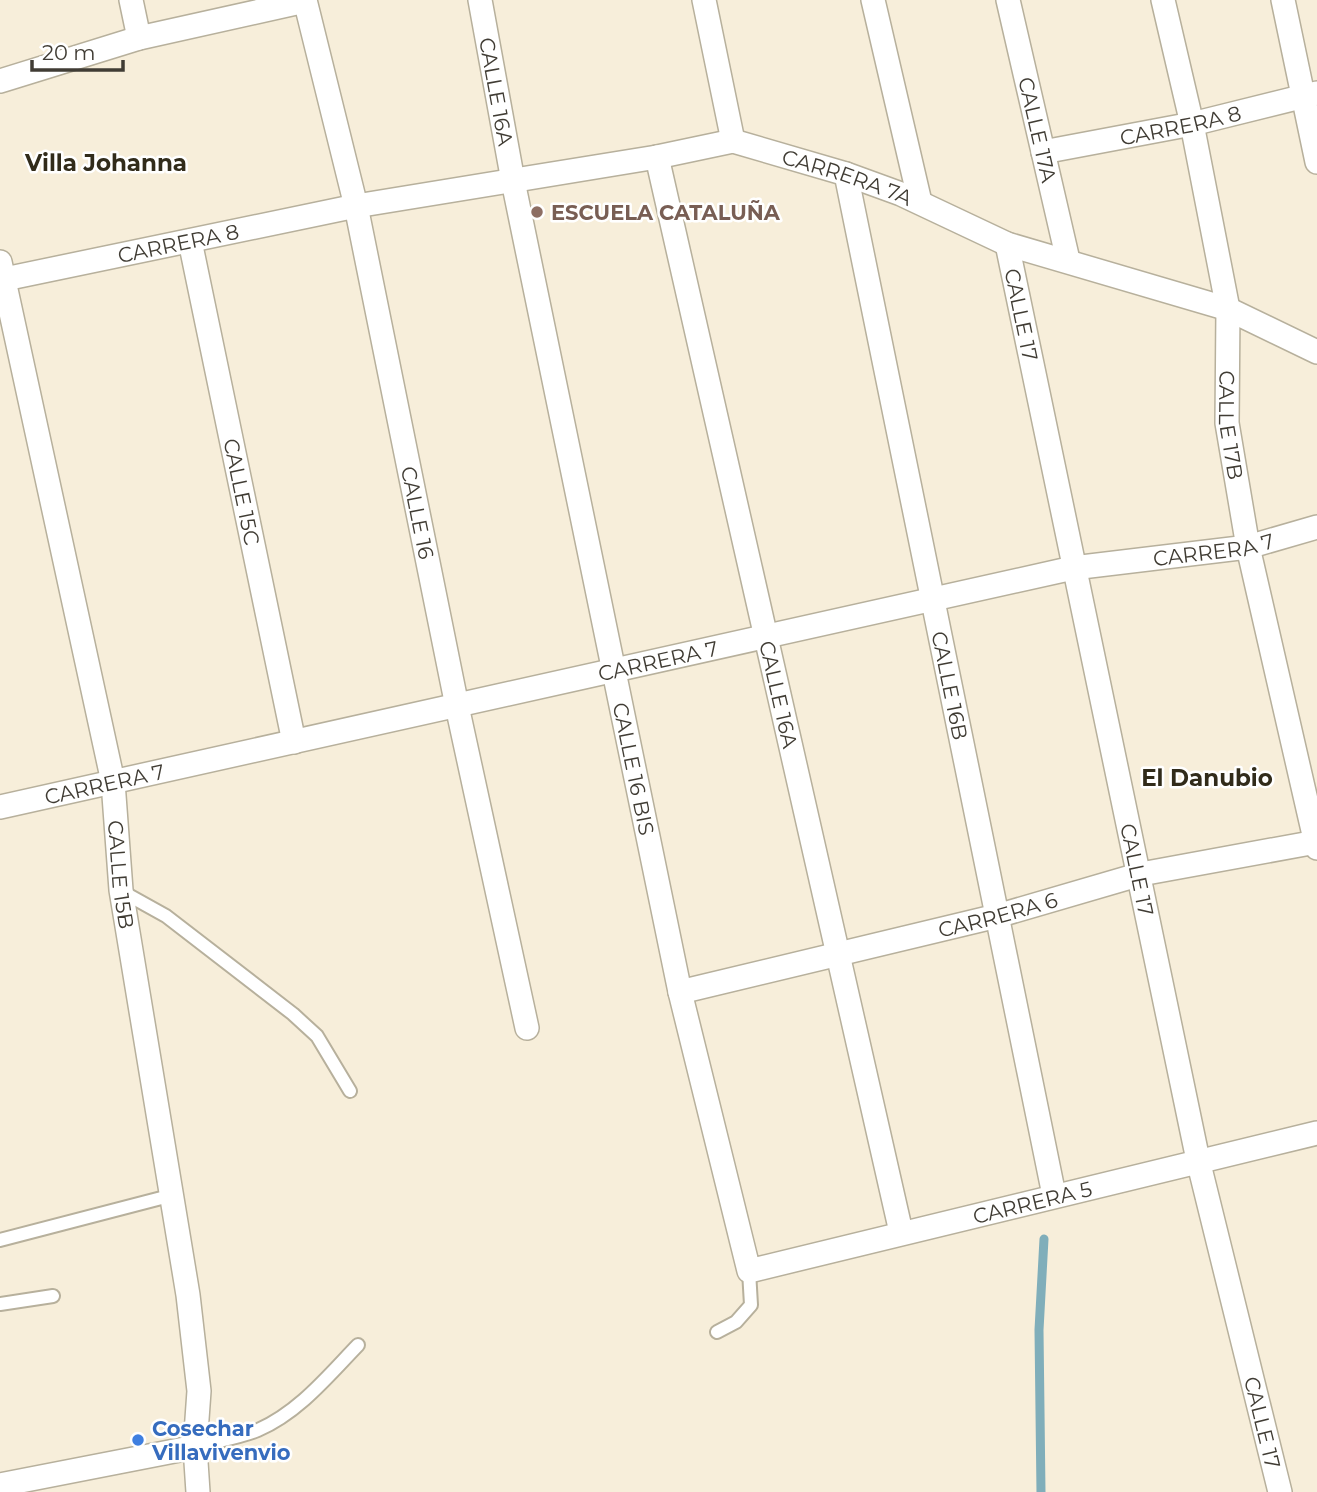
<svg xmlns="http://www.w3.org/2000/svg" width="1317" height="1492" font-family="Montserrat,sans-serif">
  <rect width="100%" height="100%" fill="#f7eeda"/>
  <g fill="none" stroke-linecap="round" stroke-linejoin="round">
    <path stroke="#80aeba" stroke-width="9" d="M1041 1492 1039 1330 1044 1239"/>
    <defs>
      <path id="lane" d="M121 891 166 916 293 1014 317 1036 350 1091
        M0 1240 173 1195
        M0 1304 53 1296
        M717 1332 736 1322 751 1305 749 1271
        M195 1447C215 1441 239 1438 258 1430 299 1412 328 1376 358 1345"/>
      <g id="street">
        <path d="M131 0 139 38"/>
        <path id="s1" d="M305 0 356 206 457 706 527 1028"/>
        <path id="s2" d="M480 0 513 181 680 992 749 1271 1317 1133"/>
        <path d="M704 0 733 141"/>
        <path d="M873 0 920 202"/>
        <path id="s3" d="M1008 0 1068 260"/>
        <path id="s4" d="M1163 0 1192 124 1228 309 1227 423 1248 547 1317 848"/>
        <path d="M1283 0 1317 162"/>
        <path d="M0 81 139 38 305 1"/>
        <path id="s5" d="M1043 152 1192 124 1317 93"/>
        <path id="s6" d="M657 157 901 1232"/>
        <path id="s7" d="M846 174 1054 1195"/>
        <path id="s8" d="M190 241 294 742"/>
        <path id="s9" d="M1007 244 1198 1160 1280 1492"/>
        <path id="s10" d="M0 262 113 782 121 890 188 1295 199 1391 195 1447 198 1492"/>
        <path id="s11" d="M0 280 356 206 657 157 733 141 846 174 901 194 1007 244 1228 309 1317 352"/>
        <path id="s12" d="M0 807 1073 568 1248 547 1317 527"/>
        <path id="s13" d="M680 992 997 916 1141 874 1316 842"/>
        <path d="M0 1485 195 1447"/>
      </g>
    </defs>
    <use href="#lane" stroke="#b7b09c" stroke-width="16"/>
    <use href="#street" stroke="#b7b09c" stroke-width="26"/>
    <use href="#lane" stroke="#fff" stroke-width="12"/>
    <use href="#street" stroke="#fff" stroke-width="23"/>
  </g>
  <circle fill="#8d6e63" stroke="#fff" stroke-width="2.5" cx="537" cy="212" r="7"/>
  <circle fill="#3f7fe0" stroke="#fff" stroke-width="2.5" cx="138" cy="1440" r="7"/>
  <g text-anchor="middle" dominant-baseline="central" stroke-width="5" stroke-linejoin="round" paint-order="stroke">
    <g font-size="21" fill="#403c34" stroke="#fff">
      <text stroke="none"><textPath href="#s2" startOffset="93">CALLE 16A</textPath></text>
      <text stroke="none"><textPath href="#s5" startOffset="140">CARRERA 8</textPath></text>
      <text stroke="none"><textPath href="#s3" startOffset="133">CALLE 17A</textPath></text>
      <text stroke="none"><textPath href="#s11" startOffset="866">CARRERA 7A</textPath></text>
      <text stroke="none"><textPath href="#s11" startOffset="182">CARRERA 8</textPath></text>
      <text stroke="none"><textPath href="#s9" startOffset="72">CALLE 17</textPath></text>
      <text stroke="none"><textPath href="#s4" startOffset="432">CALLE 17B</textPath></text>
      <text stroke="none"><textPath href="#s8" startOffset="256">CALLE 15C</textPath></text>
      <text stroke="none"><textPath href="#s1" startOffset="525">CALLE 16</textPath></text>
      <text stroke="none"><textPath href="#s12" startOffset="1241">CARRERA 7</textPath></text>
      <text stroke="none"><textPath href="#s12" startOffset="674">CARRERA 7</textPath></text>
      <text stroke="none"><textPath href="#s7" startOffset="522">CALLE 16B</textPath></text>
      <text stroke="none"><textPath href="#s6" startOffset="551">CALLE 16A</textPath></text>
      <text stroke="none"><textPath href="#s2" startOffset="784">CALLE 16 BIS</textPath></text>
      <text stroke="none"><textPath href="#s12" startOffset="107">CARRERA 7</textPath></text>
      <text stroke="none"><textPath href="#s9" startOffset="639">CALLE 17</textPath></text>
      <text stroke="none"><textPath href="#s10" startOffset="625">CALLE 15B</textPath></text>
      <text stroke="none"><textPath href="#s13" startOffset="327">CARRERA 6</textPath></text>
      <text stroke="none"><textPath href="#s2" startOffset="1591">CARRERA 5</textPath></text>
      <text stroke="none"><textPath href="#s9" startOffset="1206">CALLE 17</textPath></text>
    </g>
    <g font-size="21" font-weight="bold" fill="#785e54" stroke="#fff" text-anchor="start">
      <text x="551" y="212">ESCUELA CATALUÑA</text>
    </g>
    <g font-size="21" font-weight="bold" fill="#366cbe" stroke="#fff" text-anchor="start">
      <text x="152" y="1428">Cosechar<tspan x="152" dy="24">Villavivenvio</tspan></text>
    </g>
    <g font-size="23" font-weight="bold" fill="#312b1a" stroke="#fff">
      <text x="106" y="163">Villa Johanna</text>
      <text x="1207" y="778">El Danubio</text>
    </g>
  </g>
  <path d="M32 60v10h91v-10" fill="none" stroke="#403c34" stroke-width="3.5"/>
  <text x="42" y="60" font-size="21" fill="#403c34" stroke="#ffffff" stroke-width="5" paint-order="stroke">20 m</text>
</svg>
